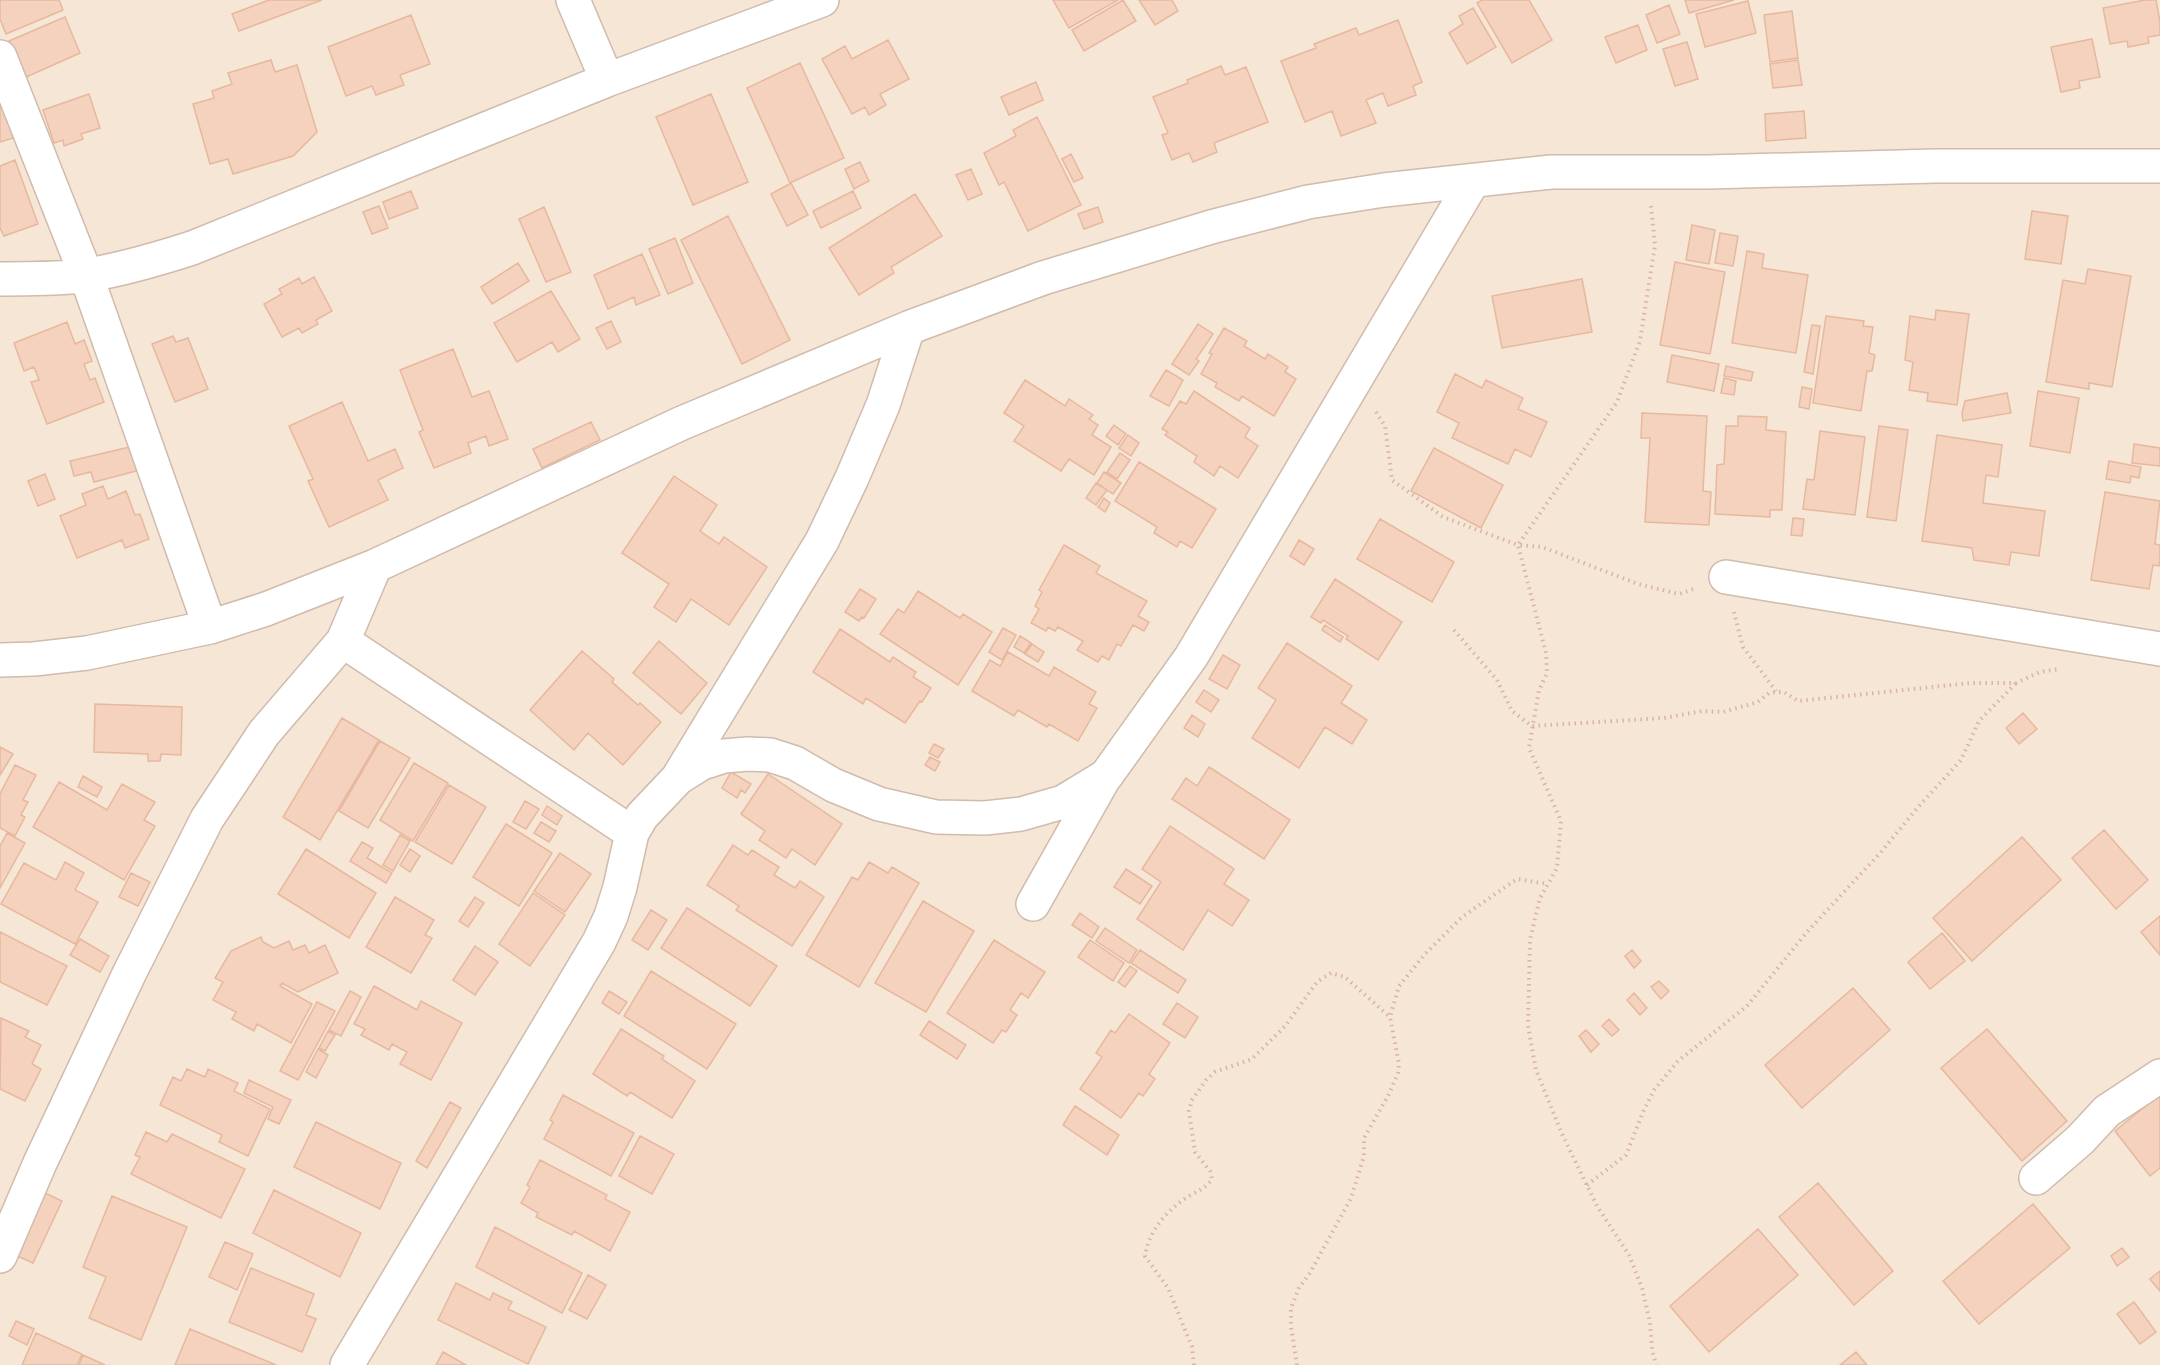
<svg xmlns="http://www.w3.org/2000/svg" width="2160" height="1365" font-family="Poppins,sans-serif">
  <rect width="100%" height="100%" fill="#fdf4e8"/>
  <path fill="#f5e6d6" d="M0 0H2160V1365H0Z"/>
  <path fill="#f4d2be" stroke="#e7b89e" stroke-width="1.5" d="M0 0H59L63 10 6 34 0 19Z
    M269 0H322L239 31 232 14Z
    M1053 0H1118L1069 28Z
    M1123 0 1136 21 1084 51 1072 30Z
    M1139 0H1172L1178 11 1155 25Z
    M1482 0H1529L1552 40 1512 63 1477 3Z
    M1685 0H1734L1689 13Z
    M2145 0H2156L2160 22V35L2148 37 2149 43 2128 47 2127 41 2110 44 2103 8Z
    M1748 1 1756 33 1705 47 1696 14Z
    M1669 5 1680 34 1657 43 1646 15Z
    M1473 8 1496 47 1467 64 1449 33 1463 24 1459 16Z
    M1792 11 1798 58 1770 62 1764 15Z
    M411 15 430 64 400 75 404 85 376 95 372 86 346 96 328 47Z
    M65 17 80 53 24 78 9 41Z
    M1398 20 1422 82 1413 86 1416 95 1388 106 1383 93 1366 100 1376 123 1341 136 1332 111 1305 122 1281 61 1316 48 1314 44 1356 28 1359 35Z
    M1638 25 1647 50 1616 63 1605 37Z
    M2092 39 2100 77 2079 81 2080 88 2061 92 2051 47Z
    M888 40 909 79 880 94 886 105 869 115 865 107 852 114 822 59 845 46 852 59Z
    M1687 42 1698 79 1675 86 1663 49Z
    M271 60 275 72 297 65 317 132 293 156 233 174 228 159 210 164 193 104 214 98 212 91 232 84 228 73Z
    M1798 60 1802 85 1773 88 1770 64Z
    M800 63 844 158 790 183 747 88Z
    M1221 66 1225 75 1246 67 1268 122 1214 143 1217 152 1193 162 1189 153 1172 160 1162 135 1168 133 1153 97 1188 83 1187 80Z
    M1036 82 1043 100 1009 115 1001 97Z
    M89 94 100 128 81 134 83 139 64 146 63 140 54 143 43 110Z
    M711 94 748 182 693 205 656 117Z
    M3 106 13 138 0 142V107Z
    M1804 111 1806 138 1766 141 1765 114Z
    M1037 117 1081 205 1028 231 1004 182 999 185 984 153 1016 136 1013 130Z
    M1071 154 1083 178 1074 182 1062 159Z
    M15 160 38 224 4 236 0 228V166Z
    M860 162 869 181 854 189 845 169Z
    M971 169 982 194 968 200 956 175Z
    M791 183 808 215 787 226 771 194Z
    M411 191 418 208 389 219 383 202Z
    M853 191 861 208 821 228 813 211Z
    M915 194 942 236 891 267 894 273 859 295 829 248Z
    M379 206 388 228 372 234 363 212Z
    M544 207 571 272 546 282 519 219Z
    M1098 207 1103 222 1084 229 1078 214Z
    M2032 211 2068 216 2061 264 2025 259Z
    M728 216 790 340 742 364 681 240Z
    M1692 225 1715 230 1709 264 1686 260Z
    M1720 233 1738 236 1733 266 1715 263Z
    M675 238 693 283 668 294 649 249Z
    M1747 251 1764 254 1762 268 1808 275 1796 353 1732 343Z
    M642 254 660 295 636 305 634 297 608 309 594 275Z
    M1675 262 1725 272 1710 354 1660 345Z
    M518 263 529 281 492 304 481 287Z
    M2088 269 2131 276 2112 387 2089 383V389L2046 382 2063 280 2085 284Z
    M314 277 332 311 316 320 318 324 302 333 299 328 282 337 264 304 282 294 279 289 299 278 302 284Z
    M1582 279 1592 332 1502 348 1492 296Z
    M551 291 580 339 558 352 552 342 517 362 494 323Z
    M1936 310 1969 314 1957 405 1927 401 1928 393 1909 390 1913 362 1905 360 1910 316 1935 320Z
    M1826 316 1864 321 1863 326 1873 327 1869 353 1875 355 1872 371H1867L1861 411 1813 403Z
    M611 321 621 342 607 349 596 328Z
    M67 322 75 344 84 340 92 361 84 364 90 380 95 378 104 402 47 424 31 382 39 380 34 367 24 371 14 343Z
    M1198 324 1213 334 1196 359 1199 361 1189 375 1172 364Z
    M1812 325 1820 326 1813 374 1804 372Z
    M1224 328 1247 341 1244 346 1265 359 1268 354 1288 367 1285 372 1296 379 1274 416 1242 396 1239 401 1215 387 1217 383 1201 374 1212 354 1209 353Z
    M173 336 176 342 188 338 208 389 175 402 152 344Z
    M453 349 472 397 489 391 508 439 489 446 486 436 468 443 471 453 434 468 419 432 423 430 400 370Z
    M1672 355 1719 364 1714 391 1667 382Z
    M1726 366 1753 372 1751 381 1724 376Z
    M1166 370 1183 380 1169 406 1150 396Z
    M1455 374 1482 388 1486 380 1523 398 1518 409 1547 422 1531 457 1515 449 1508 464 1452 438 1459 423 1437 412Z
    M1724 378 1736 381 1734 395 1721 393Z
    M1025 380 1065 406 1069 399 1093 415 1089 419 1098 425 1092 435 1111 447 1094 475 1069 459 1061 471 1014 441 1024 426 1004 413Z
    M1802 387 1812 389 1809 409 1799 407Z
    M1194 391 1250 428 1245 437 1258 446 1238 478 1220 466 1214 476 1194 462 1197 456 1165 435 1168 432 1162 429 1180 401 1186 404Z
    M2038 391 2079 398 2070 453 2030 446Z
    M2007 393 2011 413 1963 421 1962 413 1965 401Z
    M342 402 368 461 395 449 403 468 378 480 388 500 329 527 308 481 313 479 289 426Z
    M1642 413 1707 416 1703 491 1711 492 1709 525 1645 522 1650 438H1641Z
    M1738 416 1767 417 1766 430 1786 432 1782 510H1770V517L1715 514 1717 465 1724 464 1726 426H1738Z
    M591 422 600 440 542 468 533 449Z
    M1114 425 1126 434 1118 445 1106 436Z
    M1879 426 1908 430 1896 521 1867 517Z
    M1820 431 1865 437 1855 515 1803 509 1807 479 1814 480Z
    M1128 435 1139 443 1131 456 1119 448Z
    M1937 435 2002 445 1998 477 1986 475 1983 503 2045 511 2039 556 2011 552 2009 565 1974 560 1972 548 1922 541Z
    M2134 444 2160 448V466L2132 463Z
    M134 446 140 470 94 482 91 472 74 476 70 461Z
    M1434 448 1503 485 1481 528 1411 491Z
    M1120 453 1130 460 1117 479 1107 472Z
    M2109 461 2141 467 2139 478 2131 476 2130 483 2106 479Z
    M1139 462 1216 509 1192 548 1180 541 1177 547 1154 533 1157 527 1115 501Z
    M1104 472 1121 483 1113 494 1097 483Z
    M45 474 55 499 38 506 28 481Z
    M674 476 717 505 700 531 719 544 724 537 767 567 729 625 691 599 676 622 654 607 669 584 622 553Z
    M1096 483 1107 490 1096 505 1086 498Z
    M103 486 108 499 126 491 135 515 140 514 149 539 125 548 122 540 77 558 60 516 86 505 82 494Z
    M2105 492 2160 501 2155 544 2160 545V558L2159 566 2153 565 2149 589 2091 580Z
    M1104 498 1110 503 1105 512 1098 507Z
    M1793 518 1804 519 1802 536 1791 535Z
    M1380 519 1454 562 1432 602 1357 559Z
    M1299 540 1314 549 1304 565 1290 556Z
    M1064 545 1100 566 1096 573 1147 601 1138 616 1149 622 1144 631 1133 625 1121 646 1117 644 1109 660 1102 656 1098 662 1077 650 1083 641 1058 627 1055 631 1048 627 1046 631 1031 623 1039 609 1035 606 1042 592 1039 590Z
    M1335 579 1402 622 1378 660 1346 639 1348 636 1323 620 1321 623 1311 617Z
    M860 589 876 599 864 618 862 617 859 621 845 612Z
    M918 591 960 618 963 614 992 632 958 685 880 634 898 609 904 613Z
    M1325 625 1343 637 1340 642 1322 630Z
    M1003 628 1016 635 1002 660 989 652Z
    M840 629 890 662 893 657 916 672 913 677 931 688 922 702 920 701 905 723 866 698 863 704 813 672Z
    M1020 636 1031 643 1024 653 1014 647Z
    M659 641 707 683 681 714 633 673Z
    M1287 643 1352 686 1341 703 1367 720 1352 744 1325 727 1299 768 1252 738 1276 700 1258 688Z
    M1032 644 1044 652 1038 662 1025 654Z
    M582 651 614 679 612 682 638 705 640 703 661 722 623 765 588 733 574 750 530 710Z
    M1008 652 1049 676 1054 667 1096 692 1089 704 1097 708 1078 741 1049 724 1047 727 1018 710 1014 716 972 691 990 660 1000 666Z
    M1223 655 1240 665 1227 689 1209 679Z
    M1204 690 1219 700 1211 712 1196 702Z
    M95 704 182 707 181 755 161 754 160 761H148V754L94 752Z
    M2023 713 2037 729 2019 744 2006 728Z
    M1192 715 1205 724 1198 737 1184 728Z
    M342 718 379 740 320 840 283 817Z
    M380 741 410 758 368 828 339 811Z
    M934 744 944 749 938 758 929 753Z
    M0 747 13 754 0 775Z
    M930 757 940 762 935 771 925 765Z
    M414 763 448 783 413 841 380 820Z
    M15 765 36 775 23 800 28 802 21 815 25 817 15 836 0 828V794Z
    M1209 767 1290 820 1264 859 1172 799 1186 778 1197 786Z
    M731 772 751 784 745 793 741 790 737 798 722 788Z
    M768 774 842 824 815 865 792 849 786 858 759 840 765 831 741 814Z
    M83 776 102 787 97 797 78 787Z
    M59 782 107 810 122 784 155 802 144 820 155 826 124 880 33 827Z
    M449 785 486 807 452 864 415 842Z
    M525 801 539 809 526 829 513 822Z
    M547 806 562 816 557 825 542 815Z
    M541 822 556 831 549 842 534 833Z
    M506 824 552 853 519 906 473 877Z
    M1170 826 1234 869 1224 884 1249 900 1232 926 1208 910 1183 950 1137 919 1161 882 1142 869Z
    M2104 830 2148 880 2116 909 2072 858Z
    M7 833 25 843 0 888V846Z
    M400 835 410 841 393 871 383 865Z
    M2022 837 2061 880 1972 961 1933 918Z
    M362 842 373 848 367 858 392 873 386 883 350 861Z
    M733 845 748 855 752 850 779 867 774 875 795 888 800 881 824 897 792 946 736 910 739 906 707 885Z
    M306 849 376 893 349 938 278 894Z
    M410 849 420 856 410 872 400 865Z
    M560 853 591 874 565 912 534 891Z
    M65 862 84 873 75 890 98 902 75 944 1 904 24 863 56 880Z
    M869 862 888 873 892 867 919 883 859 987 806 955 852 877 858 880Z
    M1126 869 1152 886 1140 904 1114 887Z
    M131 873 150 882 138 906 119 897Z
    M533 893 565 915 530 966 499 944Z
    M395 897 434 920 425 935 432 938 411 973 366 947Z
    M475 897 484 903 468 927 459 921Z
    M923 901 974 931 926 1012 875 983Z
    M687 908 777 966 750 1006 661 948Z
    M651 910 667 920 648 950 632 940Z
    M1080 913 1099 927 1092 938 1072 925Z
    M2160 916V955L2141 932Z
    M1105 928 1137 950 1129 963 1096 941Z
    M0 932 67 966 47 1005 0 982Z
    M1942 933 1965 961 1930 989 1908 962Z
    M261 937 263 942 274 948 289 941 293 950 305 945 309 953 325 945 338 973 298 992 282 983 280 986 312 1004 291 1043 257 1024 254 1031 232 1019 236 1012 213 1000 223 982 215 978 231 951Z
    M80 939 109 956 100 972 70 955Z
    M994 940 1045 972 1028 998 1021 993 1010 1010 1017 1015 1006 1032 1002 1030 993 1043 947 1013Z
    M1090 940 1124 963 1113 981 1078 957Z
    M475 946 498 962 475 995 453 980Z
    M1140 950 1186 980 1178 993 1131 963Z
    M1632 950 1641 961 1634 968 1625 956Z
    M1130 966 1137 971 1125 987 1118 982Z
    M651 971 736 1024 707 1069 624 1016Z
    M1659 981 1669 991 1661 999 1651 987Z
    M374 986 417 1010 421 1001 462 1023 431 1080 400 1064 407 1052 392 1044 389 1050 361 1035 365 1029 354 1024Z
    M1853 988 1890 1030 1802 1108 1765 1065Z
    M350 991 361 997 341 1036 329 1030Z
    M609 991 627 1002 619 1014 602 1003Z
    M1634 993 1647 1008 1640 1015 1627 1000Z
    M317 1002 335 1011 298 1080 280 1071Z
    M1177 1003 1198 1017 1185 1038 1163 1024Z
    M1129 1014 1170 1043 1149 1074 1155 1079 1143 1096 1139 1093 1121 1118 1080 1089 1102 1057 1096 1053 1111 1030 1115 1033Z
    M1 1018 29 1031 25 1037 41 1045 32 1064 41 1069 25 1101 0 1089Z
    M1609 1019 1619 1030 1612 1036 1602 1026Z
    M929 1021 966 1045 957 1059 920 1035Z
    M621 1029 664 1056 662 1059 695 1081 672 1118 630 1092 627 1096 593 1074Z
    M1987 1029 2067 1121 2022 1161 1941 1068Z
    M1586 1030 1599 1044 1591 1052 1579 1036Z
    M328 1031 335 1035 325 1051 319 1048Z
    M318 1049 328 1055 316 1078 306 1072Z
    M187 1069 205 1077 208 1069 238 1083 234 1091 270 1109 248 1156 219 1142 222 1135 160 1105 173 1077 181 1081Z
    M249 1080 291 1100 279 1124 268 1119 273 1107 244 1093Z
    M2160 1094V1168L2150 1176 2115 1131Z
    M563 1095 634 1133 611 1176 544 1139 553 1122 550 1120Z
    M450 1102 461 1108 427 1168 416 1161Z
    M1075 1106 1119 1135 1107 1155 1063 1125Z
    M316 1122 401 1163 380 1209 294 1167Z
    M146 1132 167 1142 172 1134 245 1169 221 1218 131 1174 140 1157 135 1155Z
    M640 1136 674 1154 652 1194 619 1176Z
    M540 1160 607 1195 605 1199 630 1212 610 1251 574 1231 572 1235 536 1217 538 1213 521 1203 530 1187 527 1185Z
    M1818 1183 1893 1271 1854 1305 1779 1217Z
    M274 1190 361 1233 340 1277 253 1233Z
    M43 1192 62 1201 33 1263 15 1255Z
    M112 1196 187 1227 141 1340 89 1318 106 1277 83 1267Z
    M2033 1204 2070 1248 1979 1324 1943 1281Z
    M495 1227 582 1273 562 1313 476 1267Z
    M1758 1229 1798 1275 1709 1352 1670 1306Z
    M225 1242 253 1254 237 1290 209 1277Z
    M2122 1248 2129 1257 2117 1266 2111 1256Z
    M251 1268 314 1294 306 1315 316 1319 302 1352 229 1322Z
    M2160 1271V1291L2150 1279Z
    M588 1275 606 1285 587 1319 569 1310Z
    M456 1283 490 1300 493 1293 512 1302 508 1309 546 1327 528 1364 438 1320Z
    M2134 1302 2156 1332 2140 1344 2117 1314Z
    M16 1321 34 1329 27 1345 9 1336Z
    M190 1329 276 1365H175Z
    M36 1333 82 1354 77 1365H22Z
    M443 1352 466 1365H436Z
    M1856 1352 1867 1365H1840Z
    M83 1355 105 1365H79Z"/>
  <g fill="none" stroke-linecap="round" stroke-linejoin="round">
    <defs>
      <path id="minor" d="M573 0 607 80
        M0 57 86 275 210 627
        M0 279C29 278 59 280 88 275 124 269 158 259 192 248L607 80 822 0
        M1726 577 2160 649
        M343 641 632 833
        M0 660 34 659 87 653 210 627 266 609 375 566 682 423 908 328 1043 278 1211 227 1308 202 1384 190 1551 172H1708L1935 166H2160
        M679 776 822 541 852 478 883 405 908 328
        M1033 904 1103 780
        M2036 1178 2080 1140 2107 1111 2160 1076
        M0 1256 40 1163 129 974 207 819 264 733 343 641 375 566
        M347 1365 599 942 611 916 620 887 632 833 642 816 678 778 702 763 724 756 748 754 770 755 795 763 833 785 879 804 936 817 985 818 1021 814 1063 802 1106 776 1191 657 1473 181"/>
    </defs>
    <use href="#minor" stroke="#d0bbac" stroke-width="36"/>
    <path stroke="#d9b5a1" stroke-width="4" stroke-dasharray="1.5 4.5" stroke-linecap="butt" d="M1651 206 1655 245 1640 341 1617 402 1518 545 1542 547 1638 584 1679 594 1696 588
      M1376 412 1385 426 1392 480 1443 517 1518 545 1546 653 1547 673 1539 690 1529 748 1561 821 1557 868 1540 898 1530 940 1528 1026 1536 1070 1562 1134 1597 1206 1629 1255 1642 1288 1650 1322 1652 1350 1656 1365
      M1734 612 1743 647 1776 691
      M1454 630 1497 680 1512 711 1532 726 1664 718 1702 711 1723 712 1758 702 1769 693 1777 692H1784L1798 701 1971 683H2016L2040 672 2059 669
      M1587 1185 1626 1155 1643 1112 1654 1090 1678 1061 1747 1006 1807 932 1881 852 1919 806 1961 760 1979 721 2016 683
      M1194 1365 1192 1347 1168 1288 1145 1256C1149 1230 1167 1210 1189 1196 1198 1191 1206 1188 1212 1179L1210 1171 1195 1152 1189 1111 1192 1100 1206 1080 1215 1072 1252 1059 1286 1025 1317 982 1331 973 1345 977 1390 1017
      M1297 1365 1291 1327V1308L1299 1288 1310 1273 1351 1198 1364 1156V1138L1389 1094 1398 1073 1399 1064 1390 1017 1399 986 1425 954 1462 917 1517 879 1548 884"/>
    <use href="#minor" stroke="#fff" stroke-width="33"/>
  </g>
</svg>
